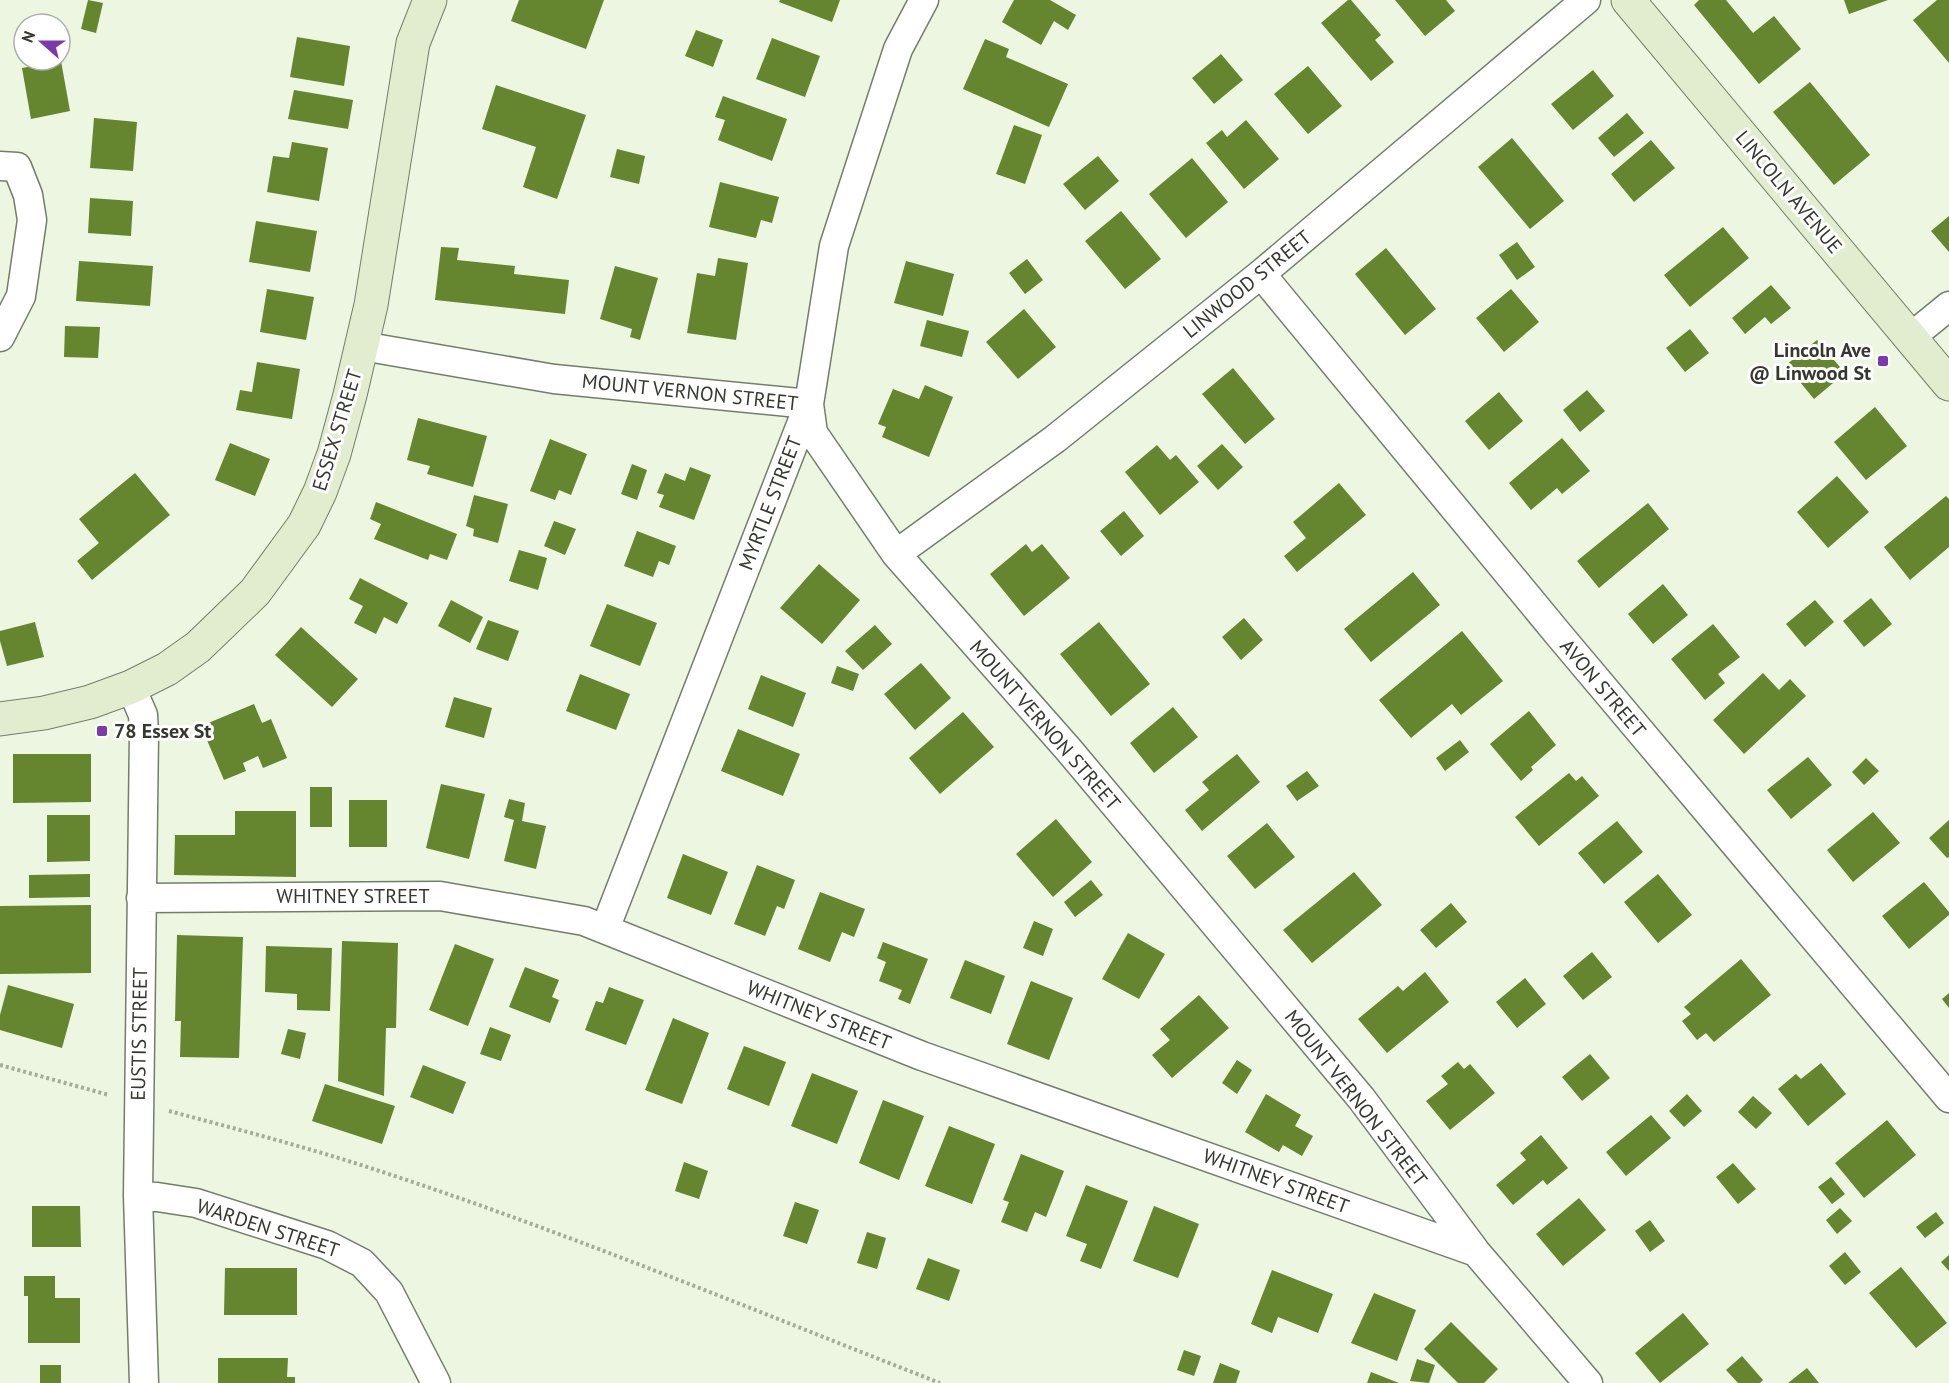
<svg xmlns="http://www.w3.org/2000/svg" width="1949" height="1383" font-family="'PT Sans',sans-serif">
  <rect width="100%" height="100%" fill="#ecf6e0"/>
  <path fill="#65852f" d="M88 0 103 3 96 33 81 29Z
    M519 0H604L586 49 511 21Z
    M780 0H840L832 22 779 2Z
    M1014 0H1050L1076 15 1068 30 1054 21 1041 45 1002 22Z
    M1348 0H1351L1381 35 1375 40 1394 62 1371 81 1321 23Z
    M1395 0H1446L1455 11 1425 36Z
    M1699 0H1726L1753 33 1774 16 1801 49 1759 84 1694 5Z
    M1844 0H1888L1849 14Z
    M1937 0H1949V63L1913 20Z
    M696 30 723 40 713 67 685 56Z
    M297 37 350 46 344 86 290 77Z
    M772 38 820 56 805 97 756 79Z
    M985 39 1009 49 1006 57 1068 84 1049 127 963 89Z
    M1221 54 1243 80 1214 104 1192 78Z
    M61 61 70 111 31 119 22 68Z
    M1308 66 1342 106 1308 134 1274 94Z
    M1593 70 1614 96 1573 130 1551 104Z
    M1810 82 1870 155 1834 185 1773 112Z
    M496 85 586 115 557 199 523 187 536 147 482 129Z
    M294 90 353 100 348 129 288 119Z
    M723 96 787 119 772 161 718 140 725 120 715 117Z
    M1627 113 1644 133 1614 157 1598 138Z
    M94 118 137 122 133 171 90 168Z
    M1246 120 1279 159 1244 189 1206 143 1222 130 1227 137Z
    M1014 125 1042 135 1025 184 996 174Z
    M1512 138 1564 201 1530 229 1478 167Z
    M1651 140 1675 168 1634 202 1611 174Z
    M292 142 328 148 319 201 267 192 273 156 289 158Z
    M617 149 645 156 639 184 610 177Z
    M1098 156 1119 181 1085 210 1063 184Z
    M1192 158 1228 202 1186 238 1149 194Z
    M720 182 779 197 772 223 761 220 756 238 709 227Z
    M90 198 133 201 131 236 88 233Z
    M1121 211 1161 259 1125 289 1085 241Z
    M1949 216V252L1931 231Z
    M256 221 317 231 310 272 249 262Z
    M1723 227 1749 258 1690 307 1664 275Z
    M1517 242 1535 267 1517 280 1499 255Z
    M441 247 459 248 457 260 515 266 514 274 569 280 565 314 435 300Z
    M1386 248 1436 309 1405 335 1355 274Z
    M718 258 748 263 736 340 687 333 697 273 715 276Z
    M1027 259 1043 280 1025 294 1009 273Z
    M79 261 153 266 150 306 76 301Z
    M906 261 954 274 943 316 894 303Z
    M615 266 658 278 640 340 630 337 632 329 600 319Z
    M1771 285 1791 308 1771 324 1765 317 1745 334 1732 318Z
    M267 289 314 297 306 340 260 332Z
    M1511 289 1539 322 1504 352 1476 318Z
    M1024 309 1056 347 1018 379 986 342Z
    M927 320 969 331 962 357 920 346Z
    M65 326 100 327 98 358 64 357Z
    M1690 329 1709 353 1685 372 1666 348Z
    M1817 340 1845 373 1814 399 1786 365Z
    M257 362 300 369 292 419 236 410 240 390 252 392Z
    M1233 368 1275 419 1245 444 1202 394Z
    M925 385 953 397 929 457 882 437 886 427 878 424 893 389 919 399Z
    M1587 390 1605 411 1580 432 1563 410Z
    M1499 392 1523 421 1489 450 1465 421Z
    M1875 407 1907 446 1866 480 1834 442Z
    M418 418 487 436 473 487 427 474 430 466 407 460Z
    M1562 438 1590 471 1562 494 1557 488 1531 510 1509 483Z
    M550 439 587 454 571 495 559 490 555 500 530 491Z
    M230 443 270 459 255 496 215 480Z
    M1222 444 1243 467 1218 490 1197 466Z
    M1157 445 1170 460 1176 455 1199 482 1160 515 1125 472Z
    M632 464 647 470 637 500 621 494Z
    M690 467 711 475 694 520 659 507 664 495 657 493 665 473 685 481Z
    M135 473 170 515 92 580 77 561 99 543 79 519Z
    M1837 476 1869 512 1828 548 1797 512Z
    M1339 483 1366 515 1297 572 1284 556 1306 538 1293 522Z
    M474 495 508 504 498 543 473 536 474 529 466 526Z
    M1946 496 1949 499V547L1910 580 1884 547Z
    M376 502 457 534 447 560 430 554 428 560 374 539 381 524 370 519Z
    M1648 503 1669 529 1599 588 1577 561Z
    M1124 511 1144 536 1121 556 1100 531Z
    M554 521 576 529 565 555 544 546Z
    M637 531 676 546 669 565 659 561 653 577 624 566Z
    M1026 544 1032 552 1042 544 1070 578 1024 616 990 574Z
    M519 550 547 558 538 590 509 581Z
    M819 564 860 600 822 644 780 608Z
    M1413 572 1440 605 1371 662 1344 629Z
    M360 578 408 603 397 624 384 617 376 634 354 623 363 606 349 599Z
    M1663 584 1688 615 1653 644 1628 614Z
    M1871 598 1892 624 1864 647 1843 621Z
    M451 600 483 617 470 643 438 626Z
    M1815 600 1834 622 1805 647 1786 624Z
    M607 604 657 623 640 666 590 646Z
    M1244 618 1263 640 1241 660 1222 637Z
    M488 620 519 631 508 661 476 649Z
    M35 622 44 657 7 666 0 641V631Z
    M1099 622 1150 684 1111 716 1060 654Z
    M1713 624 1740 657 1718 674 1725 683 1705 700 1671 659Z
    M875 625 892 644 863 670 845 651Z
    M301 627 358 679 332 707 275 655Z
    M1462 631 1503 681 1461 715 1452 704 1411 738 1379 700Z
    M921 663 951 698 915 730 884 694Z
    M837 666 859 674 853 691 831 683Z
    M1763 673 1779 690 1790 679 1806 696 1744 754 1713 720Z
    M580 674 630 694 616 730 566 711Z
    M761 675 806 693 793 727 748 709Z
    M454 697 492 708 484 738 445 727Z
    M254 704 262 723 271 719 287 758 263 768 258 756 243 763 246 771 224 780 201 726Z
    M1173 707 1198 737 1154 773 1130 743Z
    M1529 711 1556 745 1531 767 1533 770 1521 781 1490 744Z
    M963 712 994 747 940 794 909 758Z
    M738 729 800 754 783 796 721 771Z
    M1460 740 1469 752 1445 771 1436 758Z
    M13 754H91V802L13 803Z
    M1237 754 1260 782 1202 831 1185 810 1209 790 1202 782Z
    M1808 757 1832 785 1791 819 1767 790Z
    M1866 758 1879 771 1864 785 1852 772Z
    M1307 771 1319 786 1297 801 1286 786Z
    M1569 773 1576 781 1582 776 1599 796 1539 846 1515 817Z
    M441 784 485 794 469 859 426 848Z
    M310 787H332V827H310Z
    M509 799 525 803 522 821 546 826 536 869 504 861 514 820 504 817Z
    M349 800H387V847H349Z
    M235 811H296V877L174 875 175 835H235Z
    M1873 812 1900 843 1853 882 1827 850Z
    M47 815H90V861L47 862Z
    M1056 819 1092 862 1053 897 1016 854Z
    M1949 820V857L1947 858 1929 838Z
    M1617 821 1643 852 1604 884 1578 853Z
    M1267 823 1295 857 1255 889 1227 856Z
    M683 854 728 872 711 915 667 898Z
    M757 865 795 880 784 909 777 906 765 936 734 924Z
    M1354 872 1382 905 1312 963 1283 930Z
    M90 874V897L29 898V875Z
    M1658 874 1692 915 1658 943 1624 902Z
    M1091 880 1103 895 1075 917 1064 902Z
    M1924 882 1949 912V915L1909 949 1882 916Z
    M820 892 865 909 854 937 842 932 830 962 798 949Z
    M1451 903 1467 922 1436 948 1420 930Z
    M91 905V973L0 974V906Z
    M1034 921 1053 929 1043 956 1023 948Z
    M1128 933 1165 954 1139 999 1102 979Z
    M177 935 243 937 239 1058 180 1057 181 1021H175Z
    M342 941 398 943 396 1028H386L384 1096 338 1081Z
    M883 942 928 959 910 1004 898 999 902 990 879 981 886 962 877 958Z
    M455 944 494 959 468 1026 429 1010Z
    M266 946 332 948 330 1011 297 1010V994L265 992Z
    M1592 952 1612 977 1583 1000 1563 976Z
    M1741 959 1771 995 1714 1042 1706 1033 1697 1040 1682 1021 1691 1014 1684 1007Z
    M965 960 1005 976 991 1014 950 998Z
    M525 967 559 980 552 997 559 1000 550 1023 509 1007Z
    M1425 972 1449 1002 1387 1053 1358 1019 1398 986 1403 991Z
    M1525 978 1546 1004 1517 1028 1496 1002Z
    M1031 981 1073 998 1049 1060 1007 1044Z
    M8 985 74 1004 62 1048 0 1030V1015Z
    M609 987 644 1000 626 1045 585 1030 596 1001 603 1003Z
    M1949 993V1008L1942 999Z
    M1199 995 1229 1028 1172 1078 1152 1055 1170 1040 1160 1029Z
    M673 1018 709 1033 682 1104 645 1090Z
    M490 1027 511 1035 501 1061 480 1054Z
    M288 1029 306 1033 300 1059 281 1054Z
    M744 1046 786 1062 769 1106 727 1089Z
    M1590 1054 1610 1078 1582 1101 1562 1077Z
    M1237 1060 1252 1070 1237 1094 1222 1083Z
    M1458 1062 1464 1069 1470 1064 1495 1093 1450 1130 1426 1101 1448 1084 1441 1076Z
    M1821 1063 1846 1094 1808 1126 1778 1089 1796 1074 1801 1079Z
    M423 1065 466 1082 453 1114 410 1097Z
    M812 1073 858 1091 837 1144 791 1126Z
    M325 1084 395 1106 382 1144 312 1121Z
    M1266 1094 1301 1115 1295 1126 1313 1136 1302 1156 1283 1145 1279 1152 1245 1132Z
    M1687 1094 1702 1111 1684 1127 1669 1111Z
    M1753 1096 1772 1113 1756 1129 1738 1112Z
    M883 1100 924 1116 899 1180 859 1163Z
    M1651 1115 1671 1138 1626 1176 1606 1152Z
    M1887 1120 1916 1155 1864 1198 1835 1163Z
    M949 1126 995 1144 972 1204 925 1186Z
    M1541 1135 1568 1168 1547 1185 1543 1180 1513 1205 1496 1185 1526 1160 1520 1153Z
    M1021 1154 1064 1171 1046 1217 1035 1212 1027 1232 1001 1222 1009 1202 1003 1200Z
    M684 1162 708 1171 699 1199 675 1191Z
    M1733 1163 1756 1189 1738 1204 1716 1177Z
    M1831 1177 1845 1194 1832 1204 1818 1187Z
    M1086 1185 1128 1201 1101 1269 1080 1261 1087 1244 1066 1236Z
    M1579 1198 1606 1230 1563 1266 1536 1234Z
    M795 1202 819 1210 807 1244 783 1236Z
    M32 1206H80L81 1247H32Z
    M1154 1206 1199 1224 1178 1278 1133 1261Z
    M1840 1208 1852 1221 1837 1234 1826 1220Z
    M1936 1212 1944 1223 1925 1238 1916 1227Z
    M1650 1220 1665 1241 1650 1252 1635 1231Z
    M867 1232 886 1238 877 1269 857 1263Z
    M1845 1252 1861 1272 1845 1285 1829 1266Z
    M1949 1255V1271L1941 1262Z
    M928 1258 960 1270 949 1301 916 1289Z
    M1901 1267 1947 1323 1916 1348 1869 1293Z
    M225 1268H297V1315H224Z
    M1272 1270 1333 1294 1318 1333 1278 1317 1272 1333 1251 1324Z
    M24 1276H55V1298H80V1343H28V1296H24Z
    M1374 1293 1416 1310 1397 1361 1351 1343Z
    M1683 1313 1709 1344 1660 1383 1635 1353Z
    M1451 1322 1498 1369 1484 1383H1458L1424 1349Z
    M1184 1350 1201 1356 1194 1376 1177 1370Z
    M1742 1356 1763 1380 1760 1383H1738L1726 1370Z
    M218 1358H288L287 1377H295V1383H218Z
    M1417 1359 1435 1365 1429 1383 1410 1381Z
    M1220 1363 1240 1371 1236 1383H1213Z
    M40 1365H61V1383H40Z
    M1807 1368 1819 1383H1788Z
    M1371 1372 1399 1383H1367Z"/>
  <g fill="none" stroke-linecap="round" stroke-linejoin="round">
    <defs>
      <path id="minor" d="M0 166 17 167 28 195 32 220 21 296 0 337
        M1261 274 1559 635 1949 1098
        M1911 337 1949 306
        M362 346 554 379 809 404 813 433 896 554 1068 749 1361 1098 1476 1252 1588 1383
        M896 554 1055 439 1261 274 1586 0
        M131 687 143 715 144 733 138 1196 144 1383
        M141 898 440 896 584 921 922 1056 1476 1252
        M605 929 809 404 834 246 898 49 924 0
        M138 1196 157 1197 196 1203 327 1245 362 1263 389 1292 436 1383"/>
      <path id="secondary" d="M1628 0 1949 384
        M0 719 44 713 90 702 131 687 167 669 198 647 255 592 304 525 320 492 334 454 350 395 371 305 413 43 430 0"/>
    </defs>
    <use href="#minor" stroke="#747d69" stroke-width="31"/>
    <use href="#secondary" stroke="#747d69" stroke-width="35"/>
    <path stroke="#a5ac9b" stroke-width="4" stroke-dasharray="3 3" stroke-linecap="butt" d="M0 1065 109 1095
      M169 1111C233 1128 298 1145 361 1165 557 1228 748 1308 940 1383"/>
    <use href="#minor" stroke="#fff" stroke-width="28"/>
    <use href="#secondary" stroke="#e1edce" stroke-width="33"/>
  </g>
  <g fill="#7b39ad" stroke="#fff" stroke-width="2">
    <rect x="1877" y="355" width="12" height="12" rx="3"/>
    <rect x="96" y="725" width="12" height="12" rx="3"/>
  </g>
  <g text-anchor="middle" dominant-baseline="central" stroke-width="6" stroke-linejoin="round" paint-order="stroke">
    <g font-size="20" fill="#34382f" stroke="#fff">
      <text transform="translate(1789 192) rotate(50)">LINCOLN AVENUE</text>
      <text transform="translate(1247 284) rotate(-39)">LINWOOD STREET</text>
      <text transform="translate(690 392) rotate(6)">MOUNT VERNON STREET</text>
      <text transform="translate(337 430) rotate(-73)">ESSEX STREET</text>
      <text transform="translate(770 503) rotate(-69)">MYRTLE STREET</text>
      <text transform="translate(1603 688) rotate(50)">AVON STREET</text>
      <text transform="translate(1045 725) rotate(49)">MOUNT VERNON STREET</text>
      <text x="353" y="896">WHITNEY STREET</text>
      <text transform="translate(819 1015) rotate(22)">WHITNEY STREET</text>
      <text transform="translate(139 1034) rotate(-89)">EUSTIS STREET</text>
      <text transform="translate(1356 1098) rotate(52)">MOUNT VERNON STREET</text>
      <text transform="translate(1276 1181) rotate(20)">WHITNEY STREET</text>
      <text transform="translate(268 1228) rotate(18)">WARDEN STREET</text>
    </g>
    <g font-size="20" font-weight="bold" fill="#34382f" stroke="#fff" text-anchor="end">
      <text x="1871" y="350">Lincoln Ave<tspan x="1871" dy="23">@ Linwood St</tspan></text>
      <text x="114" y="731" text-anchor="start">78 Essex St</text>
    </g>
  </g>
  <g transform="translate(42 42) rotate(291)"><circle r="28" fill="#ffffff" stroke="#aeafac" stroke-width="1.5"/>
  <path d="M0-4.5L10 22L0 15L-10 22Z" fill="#7b39ad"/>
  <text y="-9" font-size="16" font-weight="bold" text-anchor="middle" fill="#34382f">N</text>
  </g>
</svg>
